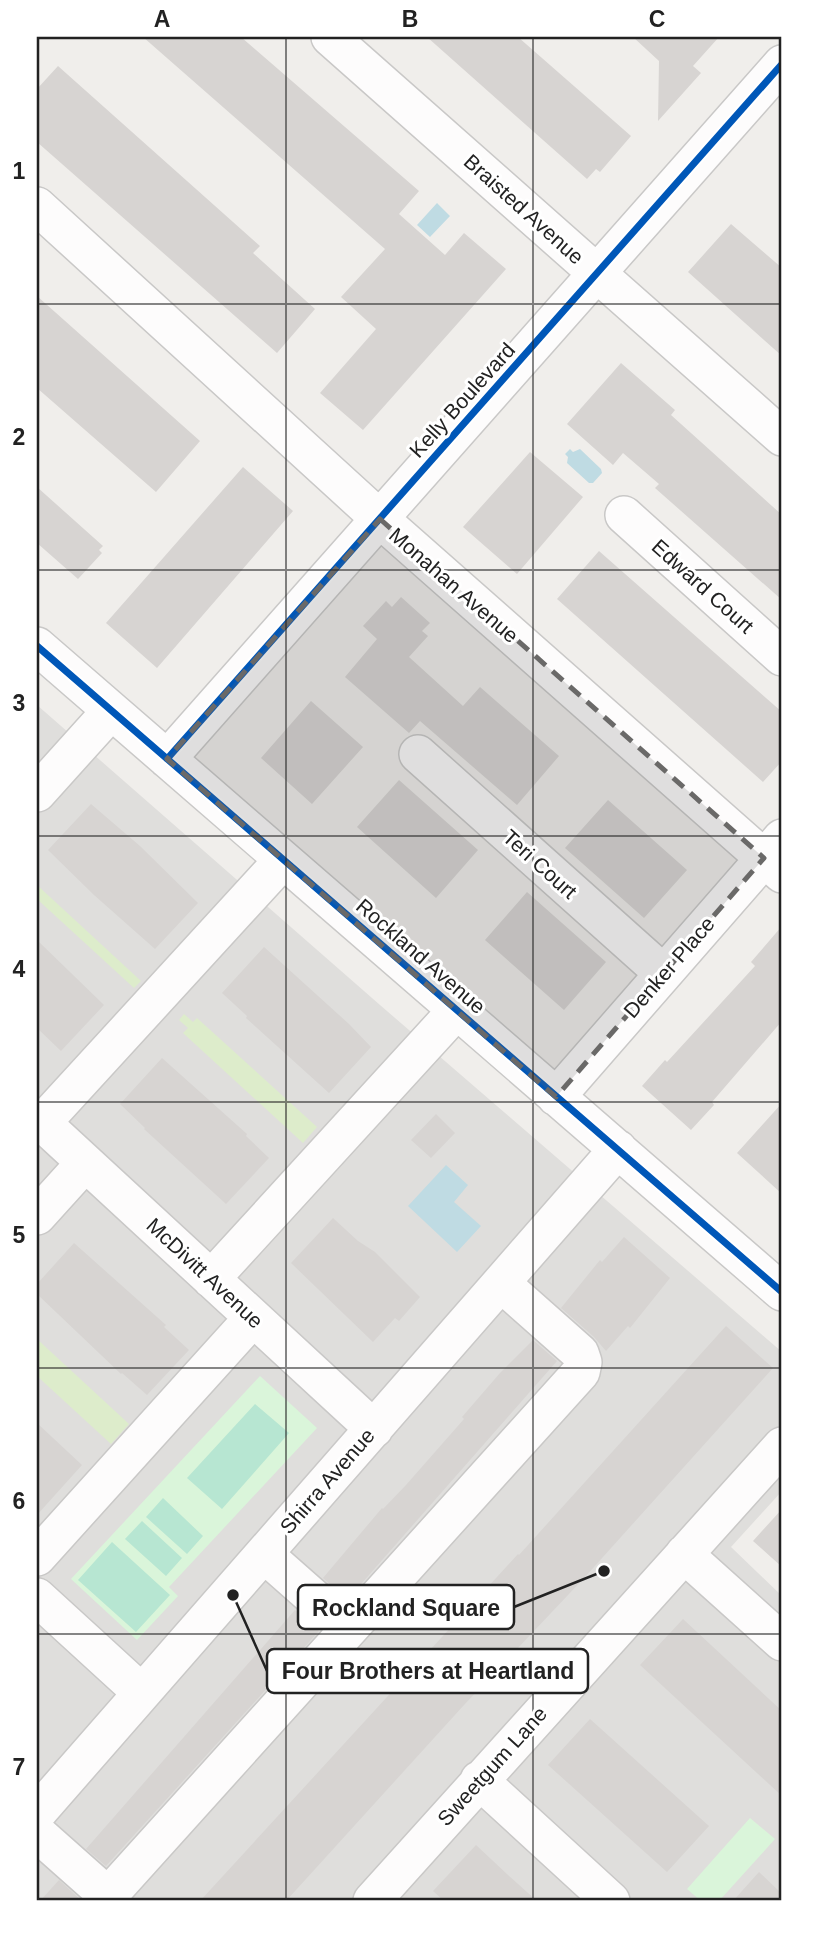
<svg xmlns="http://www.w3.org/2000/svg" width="819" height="1938" font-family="Arial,sans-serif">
  <rect width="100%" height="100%" fill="#f0eeeb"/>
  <path fill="#dfdedc" d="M37 705 380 1005 782 1352V1491L731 1547 782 1596V1901H37Z"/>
  <path fill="#ddeccb" d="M37 885 141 981 134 988 37 899Z
    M184 1014 193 1022 197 1018 317 1127 303 1143 183 1033 188 1028 179 1020Z
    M37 1339 129 1424 111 1444 37 1376Z"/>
  <path fill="#daf5da" d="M260 1376 317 1428 169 1587 178 1596 137 1640 71 1579Z
    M750 1818 775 1839 719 1901H701L687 1889Z"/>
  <path fill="#b7e6d2" d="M255 1404 289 1433 222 1509 187 1478Z
    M163 1498 203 1536 187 1554 146 1517Z
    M142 1521 182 1558 166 1576 125 1539Z
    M112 1542 170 1595 136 1632 78 1580Z"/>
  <path fill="#bfdbe3" d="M437 203 450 216 430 237 417 225Z
    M570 449 573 452 580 449 601 469 602 473 593 483H589L567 463 568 457 565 454Z
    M446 1165 468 1185 454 1202 481 1226 457 1252 408 1206Z"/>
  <path fill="#d7d4d2" d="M143 37H241L419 191 399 214 445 255 464 233 506 269 363 430 320 393 376 329 341 297 385 249Z
    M427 37H518L631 136 600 172 596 169 587 179Z
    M633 37H719L693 66 701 73 658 121 659 61Z
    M58 66 260 246 253 253 315 309 277 353 37 142V89Z
    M731 224 782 268V356L688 272Z
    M37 296 200 441 156 492 37 388Z
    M621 363 675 410 671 415 782 515V600L655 488 659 484 623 453 613 465 567 424Z
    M530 452 583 497 517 574 463 527Z
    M243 467 293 511 157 668 106 623Z
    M37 487 103 546 99 550 102 553 78 579 37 543Z
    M599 551 782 712V761L763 782 557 599Z
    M401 597 430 623 422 631 428 636 409 657 463 706 480 687 559 756 517 805 420 721 409 733 345 677 377 639 363 626 386 601 392 607Z
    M311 701 363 747 312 804 261 758Z
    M399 780 478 850 436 898 357 827Z
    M608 800 687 870 644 918 565 848Z
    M91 804 140 846 198 903 155 949 94 895 48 850Z
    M527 892 606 962 564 1010 485 940Z
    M782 926V1021L712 1102 714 1105 691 1130 642 1086 665 1060 667 1062 755 966 751 962Z
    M37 940 104 1005 61 1051 37 1028Z
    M264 947 349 1024 371 1047 329 1093 246 1018 247 1016 222 993Z
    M162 1058 247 1134 246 1136 269 1158 226 1204 144 1129 145 1128 120 1104Z
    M782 1103V1194L737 1153Z
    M436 1114 455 1133 431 1158 411 1140Z
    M333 1218 358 1241 375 1252 420 1297 399 1321 395 1318 373 1342 291 1263Z
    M624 1237 670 1278 630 1328 628 1326 606 1351 594 1337 561 1308 600 1260 602 1262Z
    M74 1243 166 1325 164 1327 189 1350 147 1395 122 1373 121 1374 37 1294V1284Z
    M726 1326 773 1368 585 1577 464 1705 286 1901H200L518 1554 519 1555Z
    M533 1340 557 1361 347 1600 323 1578 382 1508 383 1509 406 1485 464 1419 462 1417 500 1373Z
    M37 1423 82 1465 37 1515Z
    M782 1509V1567L753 1541Z
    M295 1610 319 1631 106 1866 86 1849Z
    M683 1619 782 1711V1796L640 1665Z
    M590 1719 709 1826 667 1872 548 1765Z
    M476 1845 508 1875 537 1901H444L433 1891Z
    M759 1872 782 1894V1901H733Z
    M59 1880 82 1901H40Z"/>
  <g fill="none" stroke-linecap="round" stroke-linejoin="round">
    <defs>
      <path id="minor" d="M330 37 782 437
        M37 206 380 519 782 874
        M624 515 782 657
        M37 646 782 1292
        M418 754 663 973
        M167 759 782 64
        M37 793 111 711
        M556 1097 782 838
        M37 1118 374 1429
        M42 1123 283 860
        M37 1216 85 1163
        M211 1279 457 1010
        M264 1554 349 1629
        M684 1554 782 1642
        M37 1557 253 1318
        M37 1597 142 1693
        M479 1780 611 1901
        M37 1813 618 1149
        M37 1833 99 1888 110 1890 117 1886 581 1372 583 1362 580 1353 501 1283
        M372 1901 782 1446"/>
    </defs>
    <use href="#minor" stroke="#c9c8c7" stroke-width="40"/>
    <use href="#minor" stroke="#fdfcfc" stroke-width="37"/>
    <defs>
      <path id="cycleway" d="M37 646 782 1292
        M167 759 782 64"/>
    </defs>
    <use href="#cycleway" stroke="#fff" stroke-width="11"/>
    <use href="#cycleway" stroke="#0057b8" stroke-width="7"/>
  </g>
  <path fill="#6a6968" fill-opacity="0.2" stroke="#6a6968" stroke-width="5" stroke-dasharray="14 9" stroke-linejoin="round" d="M380 519 764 858 556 1097 167 759Z"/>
  <path fill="none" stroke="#222" stroke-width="2" stroke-opacity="0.55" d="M286 37V1901M533 37V1901M37 304H782M37 570H782M37 836H782M37 1102H782M37 1368H782M37 1634H782"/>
  <g text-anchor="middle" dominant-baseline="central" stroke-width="6" stroke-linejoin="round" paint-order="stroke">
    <g font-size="21" fill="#222" stroke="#fff">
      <text transform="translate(524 209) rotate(42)">Braisted Avenue</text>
      <text transform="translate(462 400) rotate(-48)">Kelly Boulevard</text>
      <text transform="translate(454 585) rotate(41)">Monahan Avenue</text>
      <text transform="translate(703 586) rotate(42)">Edward Court</text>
      <text transform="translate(540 864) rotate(42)">Teri Court</text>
      <text transform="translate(421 956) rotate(41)">Rockland Avenue</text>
      <text transform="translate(669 967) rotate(-49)">Denker Place</text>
      <text transform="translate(205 1273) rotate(43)">McDivitt Avenue</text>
      <text transform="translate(327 1481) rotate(-49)">Shirra Avenue</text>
      <text transform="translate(492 1766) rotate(-48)">Sweetgum Lane</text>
    </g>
  </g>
  <path fill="none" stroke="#222" stroke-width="2.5" d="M604 1571L514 1607M233 1595L267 1671"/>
  <g fill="#222" stroke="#fff" stroke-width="2.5">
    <circle cx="604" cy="1571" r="7"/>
    <circle cx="233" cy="1595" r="7"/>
  </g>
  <g fill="#fff" stroke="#222" stroke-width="2.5">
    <rect x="298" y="1585" width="216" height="44" rx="7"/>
    <rect x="267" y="1649" width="321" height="44" rx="7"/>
  </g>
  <g font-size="23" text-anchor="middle" font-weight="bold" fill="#222">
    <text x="406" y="1616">Rockland Square</text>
    <text x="428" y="1679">Four Brothers at Heartland</text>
  </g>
  <rect width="819" height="1938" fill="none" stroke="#ffffff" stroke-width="77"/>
  <rect x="38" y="38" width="742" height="1861" fill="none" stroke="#222" stroke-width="2.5"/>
  <g font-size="23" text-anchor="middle" font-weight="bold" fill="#222">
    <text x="162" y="27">A</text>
    <text x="410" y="27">B</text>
    <text x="657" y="27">C</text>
    <text x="19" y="179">1</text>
    <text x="19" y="445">2</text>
    <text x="19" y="711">3</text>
    <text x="19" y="977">4</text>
    <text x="19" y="1243">5</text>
    <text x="19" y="1509">6</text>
    <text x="19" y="1775">7</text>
  </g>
</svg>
